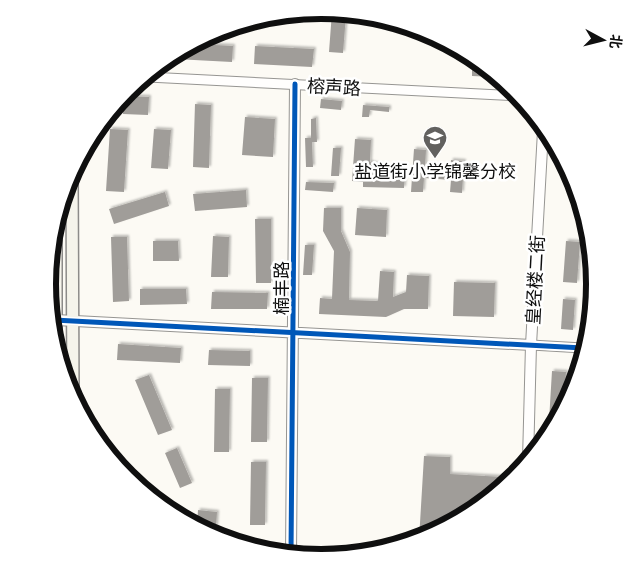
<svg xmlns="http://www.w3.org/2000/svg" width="643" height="569" font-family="Literata,'Noto Sans SC',serif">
  <defs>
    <filter id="shadow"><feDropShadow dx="2" dy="-2" stdDeviation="1" flood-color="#0004"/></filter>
  </defs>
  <rect width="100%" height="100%" fill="#fcfaf4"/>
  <path fill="#a09d99" filter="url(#shadow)" d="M332 12 346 15 343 53 329 52Z
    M197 44 233 46 232 62 175 59Z
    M255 46 314 49 312 67 254 64Z
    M472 62 495 77 472 76Z
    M124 96 149 97 148 115 123 114Z
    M321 99 342 101 341 110 320 108Z
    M195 104 211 105 209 168 193 167Z
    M363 105 389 107V112L370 110 369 117H362Z
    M245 117 275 119 273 157 242 155Z
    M316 118 317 142H312L313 167H306L305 138H311V119Z
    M110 129 128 130 124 192 106 191Z
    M154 129 171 130 168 169 151 168Z
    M355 139 371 140 370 162 405 173 404 188 363 187V182L352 181Z
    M333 148H341L339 176H331Z
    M414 149 426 150 425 168 450 170 451 160 464 161 462 193 450 192 451 180 424 178 423 192H411Z
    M306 182 334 183 333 192 305 190Z
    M246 190 247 207 195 211 193 194Z
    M165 192 169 206 114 224 109 209Z
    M324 208H341V231L350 252 349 300 378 301 380 271 394 272 393 297 406 292 407 275 429 276 428 309H404L386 317 319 314 320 298 332 299 334 251 323 231Z
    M357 208 387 210 386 237 355 235Z
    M255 219H271V283H256Z
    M213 236 229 237 228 277H211Z
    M111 237H127L129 301 113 302Z
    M153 241H178L179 261H153Z
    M566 241 580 242 577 283 563 282Z
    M305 245H314L312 275H303Z
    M454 282 495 283 494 317 453 316Z
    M140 289H186L187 304 140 305Z
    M212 292 268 293 267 309H211Z
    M563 299 575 300 573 330 561 329Z
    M118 344 181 348 180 363 117 360Z
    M209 350 250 351V366L208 365Z
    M552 371 566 372 564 407 554 422 549 421Z
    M149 375 172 430 158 435 135 380Z
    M252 378H268L267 442H251Z
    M215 389H230L229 452H214Z
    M177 448 192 483 180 488 165 453Z
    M424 456 450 457V474L503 477 502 488 449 523H445V526L426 538 419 540Z
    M251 462H266L265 525H250Z
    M198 510 217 512 216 527 197 525Z"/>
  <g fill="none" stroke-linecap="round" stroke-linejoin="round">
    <defs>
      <path id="minor" d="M148 77 519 96
        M531 345 583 348"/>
      <path id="tertiary" d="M56 320 531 345
        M528 460 531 345 543 131
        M291 553 295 84
        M317 558 324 559"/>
      <path id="secondary" d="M72 174 73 397
        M56 240V329"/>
    </defs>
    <use href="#minor" stroke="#969592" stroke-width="11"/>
    <use href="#tertiary" stroke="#969592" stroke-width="12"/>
    <use href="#secondary" stroke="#8c8b89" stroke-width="14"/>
    <use href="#minor" stroke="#fffefd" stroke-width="9"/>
    <use href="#tertiary" stroke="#fffefd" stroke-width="10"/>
    <use href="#secondary" stroke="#f5f4eb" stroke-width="11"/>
    <defs>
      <path id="cycleway" d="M54 320 583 348
        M291 553 295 84"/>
    </defs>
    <use href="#cycleway" stroke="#fff" stroke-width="8"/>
    <use href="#cycleway" stroke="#0057b8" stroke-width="5"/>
  </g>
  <defs>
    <symbol id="school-pin" viewBox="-11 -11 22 30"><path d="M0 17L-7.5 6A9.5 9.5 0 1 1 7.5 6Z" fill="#62615f" stroke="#fff"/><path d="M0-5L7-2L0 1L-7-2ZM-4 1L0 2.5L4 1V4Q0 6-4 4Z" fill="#fff"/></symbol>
  </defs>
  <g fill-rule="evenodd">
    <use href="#school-pin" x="421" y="124" width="28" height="38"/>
  </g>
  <g text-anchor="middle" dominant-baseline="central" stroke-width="5" stroke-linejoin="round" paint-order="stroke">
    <g font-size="18" fill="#0f0f0f" stroke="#fff">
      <text transform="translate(334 86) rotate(3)">榕声路</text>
      <text transform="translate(534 280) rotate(-87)">皇经楼二街</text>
      <text transform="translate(280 288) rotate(-90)">楠丰路</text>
    </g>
    <g font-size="18" fill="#0f0f0f" stroke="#fff">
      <text x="435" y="170">盐道街小学锦馨分校</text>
    </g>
  </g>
  <path d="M0 0H643V569H0ZM56 284a265 265 0 1 1 530 0a265 265 0 1 1-530 0Z" fill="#fff" fill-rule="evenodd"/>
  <path fill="none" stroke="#0f0f0f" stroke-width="6" d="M56 284a265 265 0 1 1 530 0a265 265 0 1 1-530 0Z"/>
  <g transform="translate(603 40) rotate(97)" stroke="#ffffff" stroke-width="4" paint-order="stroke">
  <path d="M0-4L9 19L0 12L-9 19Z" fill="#0f0f0f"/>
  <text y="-8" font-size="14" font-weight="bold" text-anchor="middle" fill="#0f0f0f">北</text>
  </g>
</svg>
